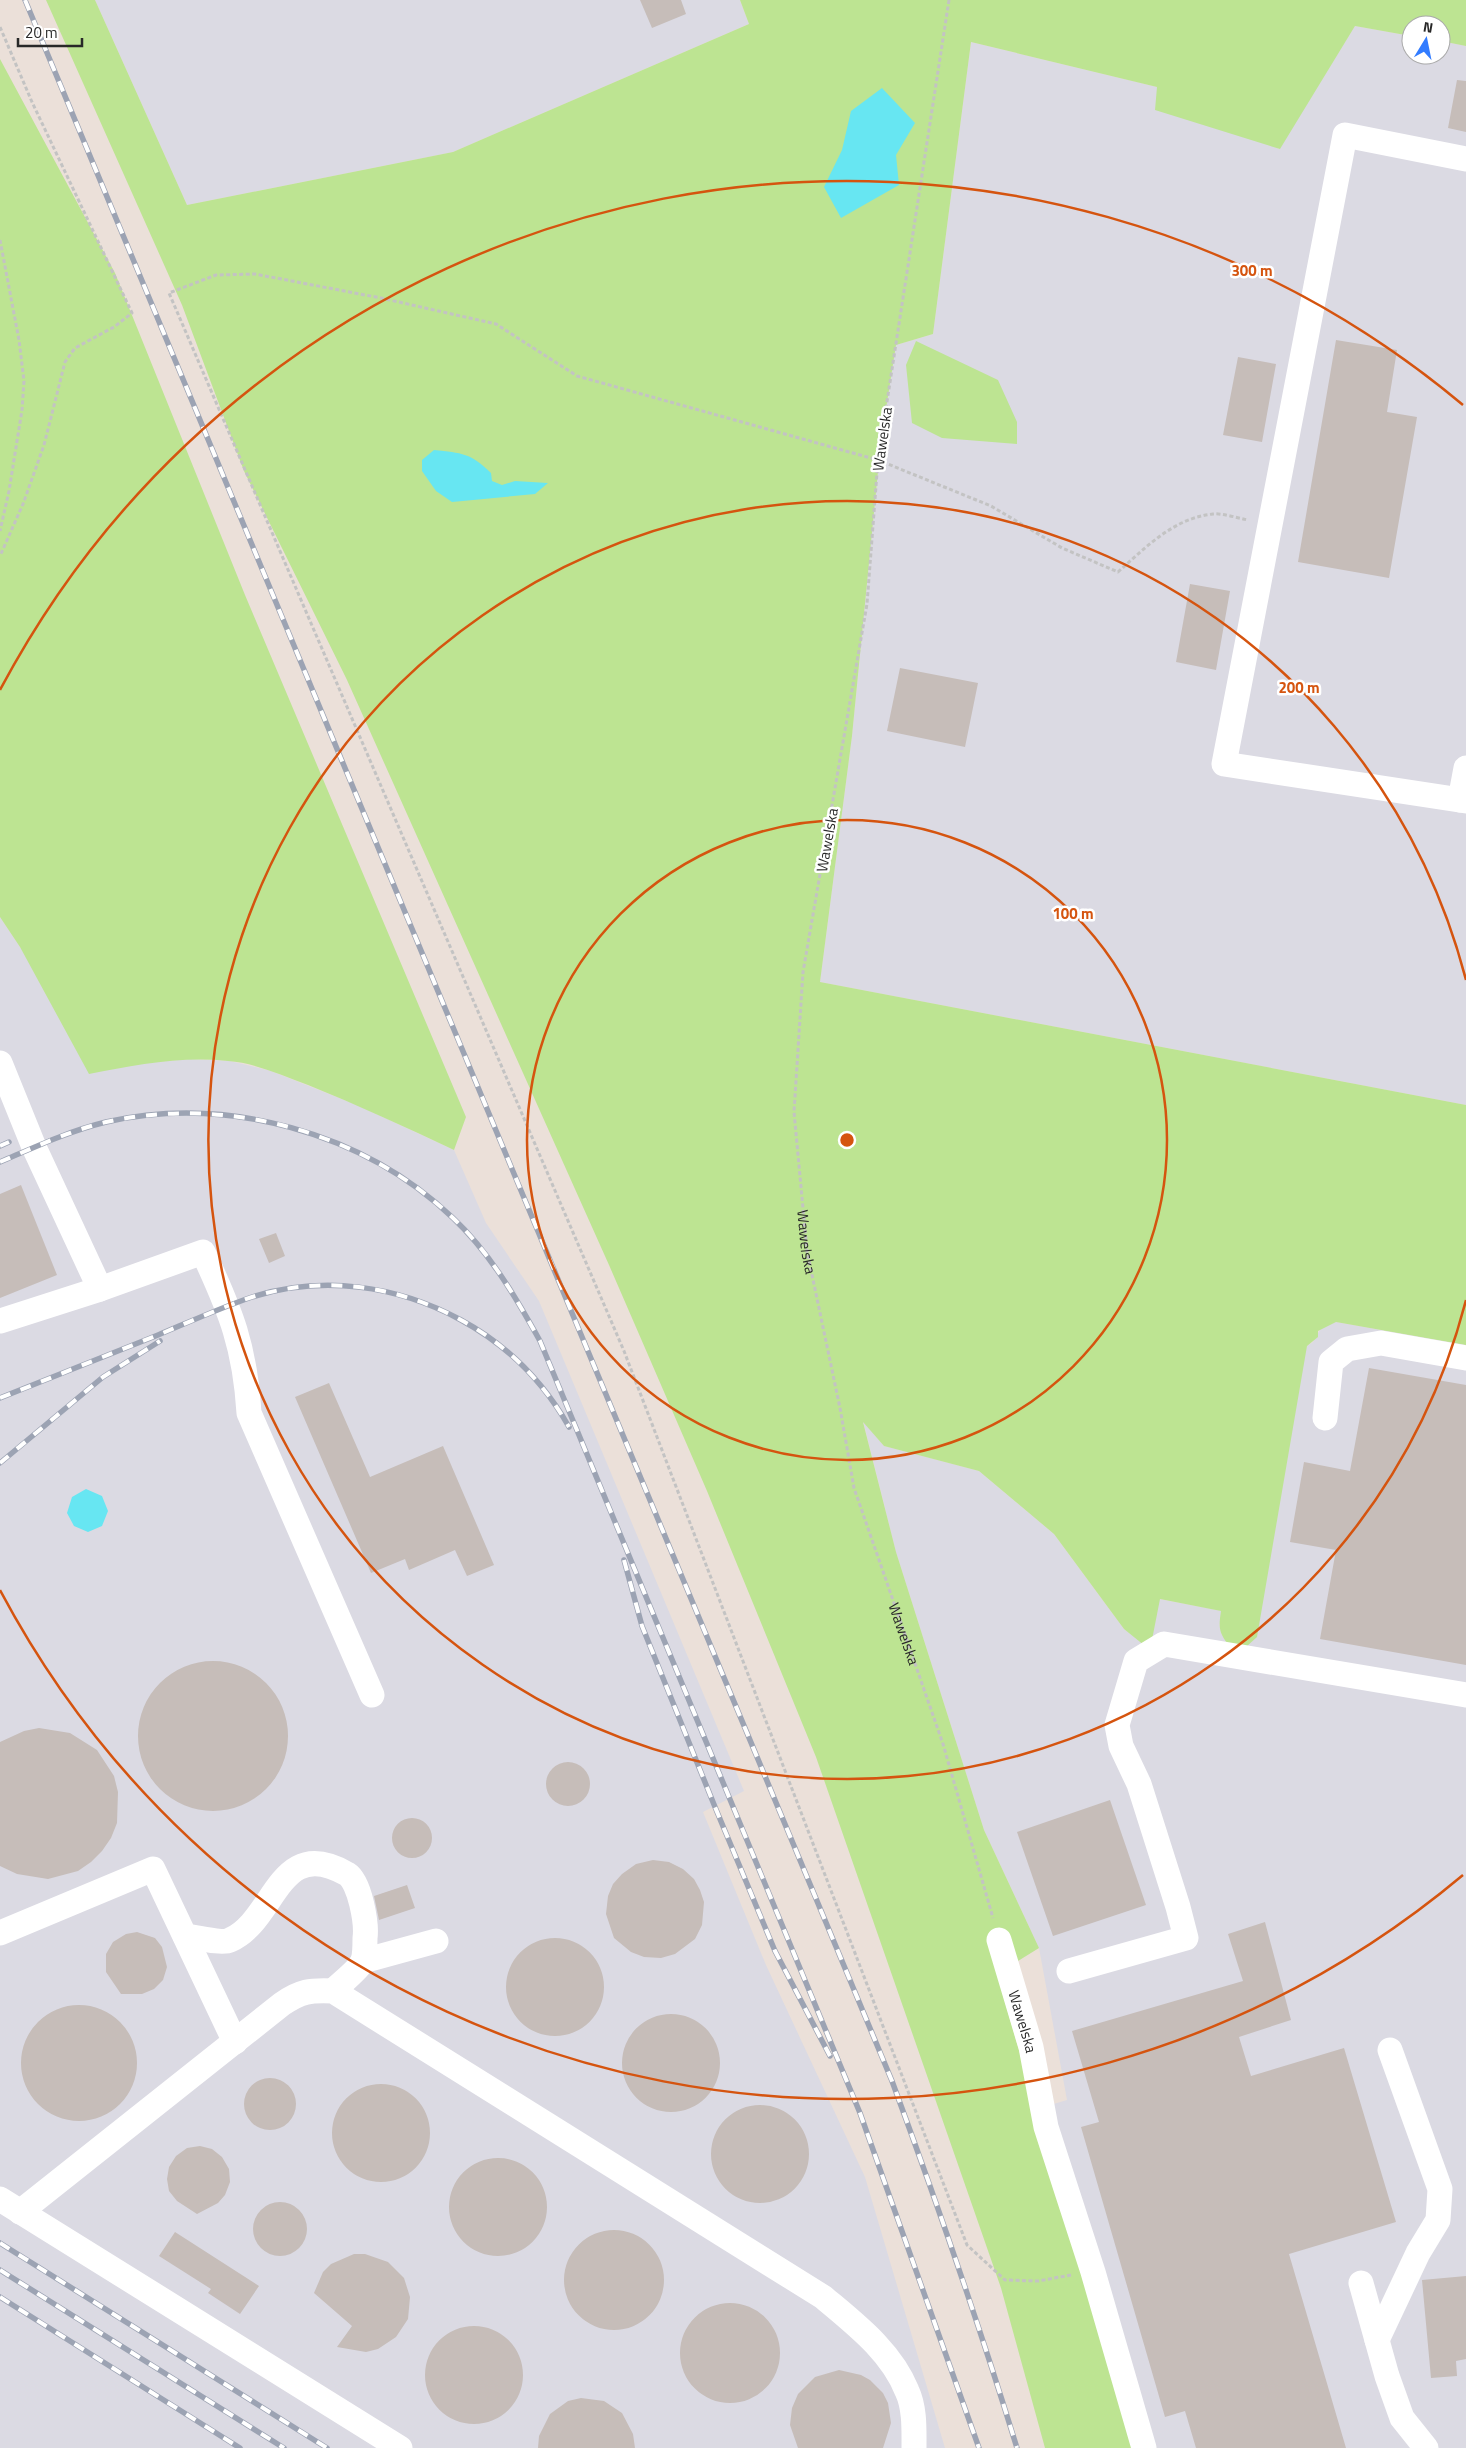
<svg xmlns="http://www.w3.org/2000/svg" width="1466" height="2448" font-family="'Titillium Web',sans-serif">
  <rect width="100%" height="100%" fill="#ebe0d9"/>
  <path fill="#dbdae3" d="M95 0H740L749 24 453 152 187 205Z
    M1355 26 1411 36V55H1441V41L1466 46V1105L820 982 852 736 881 441 896 345 933 334 971 42 1157 87 1279 149Z
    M0 917 20 947 143 1063 190 1059 230 1061 271 1071 357 1105 454 1150 486 1223 539 1301 744 1791 703 1812 766 1965 865 2177 945 2448H0Z
    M1336 1322 1466 1345V2448H1150L1047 2106 1067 2100 1039 1948 984 1830 896 1552 863 1421 884 1446 979 1471 1054 1534 1124 1629 1150 1649 1159 1599 1222 1611 1219 1628 1307 1346 1313 1342 1321 1328Z"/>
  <path fill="#bde492" d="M46 0H95L187 205 453 152 749 24 740 0H1466V46L1441 41V25H1411V36L1355 26 1280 149 1155 110 1157 87 971 42 933 334 896 345 881 441 852 736 820 982 1466 1105V1345L1336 1322 1318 1331V1337L1307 1346 1257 1637 1246 1647 1227 1643C1218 1631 1219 1625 1221 1611L1160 1599 1150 1650 1124 1629 1054 1534 979 1471 884 1446 863 1422 896 1552 984 1830 1039 1948 997 1974 1134 2448H1045L1001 2288 816 1757 707 1491 609 1265 347 680 244 471 182 305Z
    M0 59 115 273 245 595 466 1117 454 1150C406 1127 357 1105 308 1085 282 1075 255 1063 228 1061 181 1056 135 1065 89 1074L20 947 0 917Z
    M916 341 998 380 1017 422V444L942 438 912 423 906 365Z"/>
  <path fill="#67e6f2" d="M882 88 915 123 896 155 899 185 841 218 824 187 842 150 851 111Z
    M434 450C462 453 471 453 491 473L492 481 502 485 515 481 548 483 535 494 452 502 436 491 422 471V460Z
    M86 1489 102 1496 108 1511 102 1526 88 1532 74 1526 67 1513 72 1497Z"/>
  <path fill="#c6bdb9" d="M640 0H681L686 14 652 28Z
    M1457 80 1466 81V132L1448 128Z
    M1336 340 1397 350 1387 412 1417 417 1389 578 1298 562Z
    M1238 357 1276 364 1262 442 1223 435Z
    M1190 584 1230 591 1216 670 1176 662Z
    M900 668 978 683 965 747 887 731Z
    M21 1185 57 1275 0 1298V1194Z
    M276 1233 285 1256 269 1263 259 1239Z
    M1369 1368 1466 1385V1665L1320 1639 1336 1550 1290 1542 1304 1462 1350 1471Z
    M329 1383 370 1477 443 1446 494 1565 467 1576 455 1550 409 1570 405 1559 371 1573 295 1397Z
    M138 1736a75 75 0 1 1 150 0a75 75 0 1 1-150 0Z
    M39 1728 70 1733 97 1750 114 1776 118 1792 117 1823 111 1838 102 1851 91 1862 78 1871 48 1879 17 1874 0 1866V1742L24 1731Z
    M546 1784a22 22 0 1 1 44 0a22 22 0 1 1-44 0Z
    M1110 1800 1146 1905 1053 1936 1017 1832Z
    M392 1838a20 20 0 1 1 40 0a20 20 0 1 1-40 0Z
    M653 1860 669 1862 683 1869 694 1879 700 1890 704 1902 702 1925 695 1939 675 1954 661 1958 644 1957 631 1952 614 1938 606 1914 608 1896 613 1884 622 1874 636 1864Z
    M407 1885 415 1908 379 1920 374 1896Z
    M1265 1922 1291 2020 1239 2037 1251 2076 1344 2048 1396 2222 1289 2254 1346 2448H1196L1185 2411 1165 2417 1081 2127 1099 2122 1072 2031 1243 1981 1228 1934Z
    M137 1932 155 1938 162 1947 167 1967 163 1980 154 1989 142 1994H121L106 1972V1954L113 1942 126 1934Z
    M506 1987a49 49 0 1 1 98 0a49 49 0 1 1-98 0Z
    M21 2063a58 58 0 1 1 116 0a58 58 0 1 1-116 0Z
    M622 2063a49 49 0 1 1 98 0a49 49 0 1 1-98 0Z
    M244 2104a26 26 0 1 1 52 0a26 26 0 1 1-52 0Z
    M332 2133a49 49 0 1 1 98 0a49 49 0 1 1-98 0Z
    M711 2154a49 49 0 1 1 98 0a49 49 0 1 1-98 0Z
    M200 2146 212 2149 222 2157 229 2169 230 2182 225 2195 218 2203 197 2214 177 2201 169 2191 167 2179 169 2167 176 2156 187 2148Z
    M449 2207a49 49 0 1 1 98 0a49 49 0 1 1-98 0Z
    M253 2229a27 27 0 1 1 54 0a27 27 0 1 1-54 0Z
    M564 2280a50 50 0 1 1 100 0a50 50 0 1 1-100 0Z
    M175 2232 259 2286 240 2314 208 2293 211 2289 159 2256Z
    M354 2254H365L388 2262 404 2278 410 2297 408 2319 396 2337 378 2349 366 2352 337 2347 352 2326 314 2293 323 2272 331 2264Z
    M1466 2276V2359L1456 2361 1457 2376 1431 2378 1422 2280Z
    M680 2353a50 50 0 1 1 100 0a50 50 0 1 1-100 0Z
    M425 2375a49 49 0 1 1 98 0a49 49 0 1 1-98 0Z
    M839 2370 861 2375 870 2380 883 2393 888 2403 891 2423 883 2448H798L790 2425 792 2408 798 2394 815 2377Z
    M581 2398 604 2401 622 2413 633 2434 635 2448H538L539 2436 550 2414 568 2401Z"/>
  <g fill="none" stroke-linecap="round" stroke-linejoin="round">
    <g stroke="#c3c3c3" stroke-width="3" stroke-dasharray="4 2.5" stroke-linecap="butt">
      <path id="s1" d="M949 0 878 460 867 604 803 972 794 1112 807 1251 840 1408 854 1488 943 1744 993 1918"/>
      <path d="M0 27 32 102 132 313 114 327 75 348 65 362 44 445 23 504 0 556"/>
      <path d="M0 240 19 340 24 381 22 410 9 491 0 531"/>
      <path d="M1071 2275 1038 2281 1005 2280 967 2245 624 1351 169 293 216 275 255 274 381 298 496 324 577 376 878 460 991 506 1062 548 1118 572C1146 547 1174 518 1213 514 1223 513 1237 518 1248 520"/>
    </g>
    <g stroke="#fff" stroke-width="25">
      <path d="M1466 159 1345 135 1224 764 1466 801"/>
      <path d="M1460 800 1466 768"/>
      <path d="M0 1063 34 1147 100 1289"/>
      <path d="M0 1321 100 1289 203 1252C231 1312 245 1347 249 1413L372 1695"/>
      <path d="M1325 1418 1331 1362 1347 1349 1381 1343 1466 1358"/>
      <path d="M0 1933 153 1869 235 2042"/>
      <path d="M185 1936C195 1937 222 1944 230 1940 276 1920 278 1834 347 1874 360 1882 367 1924 365 1938 365 1945 365 1955 363 1961 359 1969 340 1984 333 1991"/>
      <path id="s2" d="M999 1940 1031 2047 1046 2127 1093 2272 1144 2448"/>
      <path d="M363 1961 436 1941"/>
      <path d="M1069 1971 1186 1938 1178 1907 1139 1784 1121 1746 1117 1725 1136 1661 1164 1644 1466 1695"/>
      <path d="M0 2199 400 2448"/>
      <path d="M20 2212 282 2004C301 1991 310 1990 333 1991L823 2297C855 2324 891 2351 907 2391 915 2408 914 2430 914 2448"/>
      <path d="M1361 2283 1387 2376 1402 2418 1426 2448"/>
      <path d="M1377 2340 1418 2253 1438 2220 1440 2189 1390 2050"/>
    </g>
    <defs>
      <path id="rail" d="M25 0 892 2081C937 2203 979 2324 1017 2448
        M0 1146 9 1142
        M0 1162C35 1147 69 1131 106 1122 227 1095 363 1132 453 1218 490 1253 515 1296 540 1341L860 2113 979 2448
        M0 1398C53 1377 105 1356 158 1335 189 1322 220 1308 252 1297 322 1275 397 1285 461 1320 507 1345 543 1381 569 1427
        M0 1463 103 1377 160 1341
        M624 1560 642 1626 715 1807 775 1951 830 2056
        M0 2243 327 2448
        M0 2270 284 2448
        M0 2297 240 2448"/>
    </defs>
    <use href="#rail" stroke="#9ca3b3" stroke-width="5.5"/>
    <use href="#rail" stroke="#fff" stroke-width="4" stroke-dasharray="11" stroke-linecap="butt"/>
  </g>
  <g fill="none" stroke="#d5540f" stroke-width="2.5">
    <circle cx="847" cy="1140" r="320"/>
    <path d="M1466 1300A639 639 0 1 1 1466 980"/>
    <path d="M1463 1875A959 959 0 0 1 0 1590M0 690A959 959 0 0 1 1463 405"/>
  </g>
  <g text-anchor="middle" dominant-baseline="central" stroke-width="5" stroke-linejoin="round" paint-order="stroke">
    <g font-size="15" fill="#282828" stroke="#fff">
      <text transform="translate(882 439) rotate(-82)">Wawelska</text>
      <text transform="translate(827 840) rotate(-80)">Wawelska</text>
      <text stroke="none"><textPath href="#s1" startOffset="1254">Wawelska</textPath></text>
      <text stroke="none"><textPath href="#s1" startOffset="1659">Wawelska</textPath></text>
      <text stroke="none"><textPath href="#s2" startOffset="85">Wawelska</textPath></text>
    </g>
  </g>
  <circle cx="847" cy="1140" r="8" fill="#d5540f" stroke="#fff" stroke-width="2.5"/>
  <g font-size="15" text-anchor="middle" font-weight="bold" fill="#d5540f" stroke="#fff" stroke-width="5" stroke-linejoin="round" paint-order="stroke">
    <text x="1252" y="276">300 m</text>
    <text x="1299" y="693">200 m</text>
    <text x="1073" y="919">100 m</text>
  </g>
  <g transform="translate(1426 40) rotate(10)"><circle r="24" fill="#ffffff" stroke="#a9a9a9"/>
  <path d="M0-4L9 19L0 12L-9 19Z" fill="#327cff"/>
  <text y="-8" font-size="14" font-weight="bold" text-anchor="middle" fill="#282828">N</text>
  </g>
  <path d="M18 38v8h64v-8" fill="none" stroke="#282828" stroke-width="2.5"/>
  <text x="25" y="38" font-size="15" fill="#282828" stroke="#ffffff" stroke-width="4" paint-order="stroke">20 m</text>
</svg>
